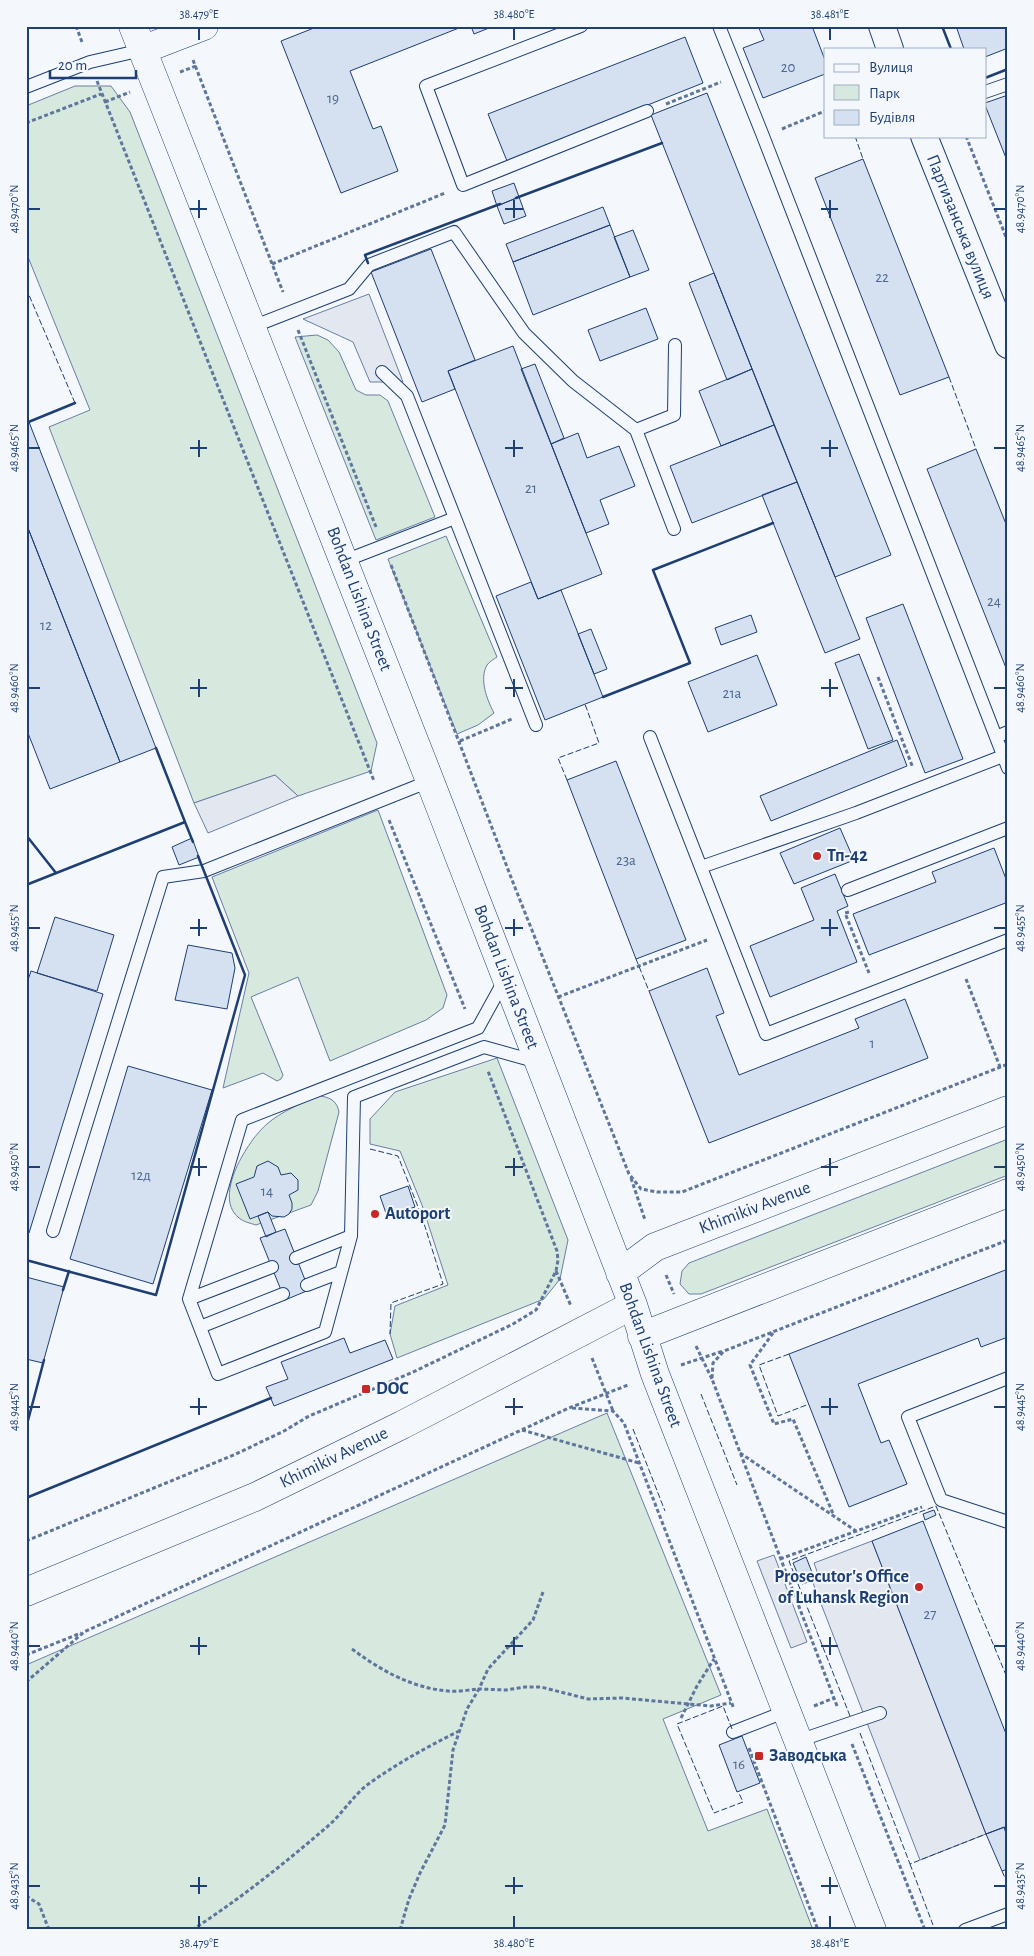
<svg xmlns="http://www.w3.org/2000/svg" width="1034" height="1956" font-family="'Alegreya Sans',sans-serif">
  <rect width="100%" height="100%" fill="#f4f7fb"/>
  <path fill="#d7e8df" stroke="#687fa3" d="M75 86H111L130 112 377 743 371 771 298 796 275 775 194 803 49 427 90 410 26 252V106Z
    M317 335 328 340 339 352 356 390 366 395H380L388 401 435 517 376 540 295 337Z
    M446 536 497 657C494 659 489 662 487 665 479 679 487 700 494 713L478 725 457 734 388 559Z
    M378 810 447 995 443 1008 426 1020 330 1061 298 977 251 997 283 1075 281 1079 277 1081 263 1073 223 1088 249 973 212 877Z
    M497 1058 568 1240 560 1279 544 1299 397 1358 390 1334 395 1306 448 1285 422 1205 400 1151 370 1144V1119L395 1092Z
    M321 1096C332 1098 337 1102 339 1112L318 1191 311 1205 256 1225C250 1223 243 1222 238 1217 213 1196 248 1140 267 1124 279 1113 306 1100 321 1096Z
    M1008 1139V1175L701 1294H689L680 1284 682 1271 689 1263Z
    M607 1413 721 1695 663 1719 708 1831 767 1809 813 1930H26V1665Z"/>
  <path fill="#e3e8f0" stroke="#687fa3" d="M369 294 403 382H370L353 342 303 319Z
    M275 775 298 796 208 833 194 803Z
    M872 1541 986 1834 920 1860 813 1583 820 1580 814 1563Z
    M774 1555 807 1642 791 1648 757 1561Z"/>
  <path fill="#d5e0f0" stroke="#1d3f73" d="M319 26H464L350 71 373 129 381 126 398 171 341 193 281 41Z
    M471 26H494L474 34Z
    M758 26H812L825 60V74L763 98 743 48 764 40Z
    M956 26H1008V48L985 57V49H964Z
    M685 37 703 83 507 161 488 114Z
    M707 93 891 555 835 577 651 115Z
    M1008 95V163L985 105V103Z
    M863 159 949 377 900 395 815 178Z
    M514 183 519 197 497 206 492 191Z
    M519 197 526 216 504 224 497 206Z
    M603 207 610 225 513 262 506 244Z
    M610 225 630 277 533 315 513 262Z
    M633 230 649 270 630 277 614 237Z
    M431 249 475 360 448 371 455 389 422 402 371 272Z
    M714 273 752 369 727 380 689 283Z
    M646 308 658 339 600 361 588 330Z
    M513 346 602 574 538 599 448 371Z
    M535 364 564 438 551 444 521 369Z
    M752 369 774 425 721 446 699 391Z
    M29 422 156 748 120 762 26 523V423Z
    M774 425 797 482 692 523 670 466Z
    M578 433 587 458 619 446 635 486 600 500 609 524 586 533 551 444Z
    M976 449 1008 529V673L927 469Z
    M797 482 860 639 825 653 762 495Z
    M26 523 120 762 50 789 26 728Z
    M531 582 538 599 561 590 603 697 545 720 496 596Z
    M903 604 963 759 925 773 866 618Z
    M751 615 757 632 721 645 715 628Z
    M591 629 607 669 594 674 578 634Z
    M859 654 893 740 868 749 835 663Z
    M757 655 777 705 708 732 688 682Z
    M897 740 907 766 771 821 760 796Z
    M616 761 686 940 636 959 567 780Z
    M840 828 854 860 794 884 780 853Z
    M192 838 199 857 179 865 172 847Z
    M994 848 1008 884V902L869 955 853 914 936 882 932 872Z
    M835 874 848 906 837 911 857 962 770 997 750 946 814 920 801 888Z
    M55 917 114 935 97 991 37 973Z
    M188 945 232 953 235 968 227 1009 175 1000Z
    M707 968 724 1013 716 1016 739 1075 859 1028 855 1019 905 999 928 1058 709 1143 649 991Z
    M31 971 103 994 29 1233 26 1232V986Z
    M128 1066 212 1090 153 1284 70 1259Z
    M268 1161 278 1167 281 1175 291 1173 298 1180V1190L289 1195 292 1203V1209L289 1214 284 1217 272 1216 268 1212 250 1219 236 1184 254 1177 257 1166Z
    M408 1186 415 1207 387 1216 380 1196Z
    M268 1212 276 1232 266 1237 258 1216Z
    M285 1229 309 1290 285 1300 260 1238Z
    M1008 1269V1337L981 1347 978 1338 858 1384 881 1443 889 1440 907 1484 849 1507 789 1354Z
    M26 1277 64 1287 43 1363 26 1359Z
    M344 1338 350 1353 385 1340 393 1359 274 1406 266 1387 288 1379 281 1362Z
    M934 1510 936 1515 925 1520 923 1514Z
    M923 1521 1008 1739V1826L986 1834 872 1541Z
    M806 1557 815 1580 802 1584 793 1563Z
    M742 1736 760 1783 737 1792 719 1745Z
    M1004 1827 1008 1840V1869L1002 1871 986 1834Z"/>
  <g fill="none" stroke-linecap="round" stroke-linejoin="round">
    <defs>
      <path id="lane" d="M581 26 426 86 463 185 647 111
        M719 26 763 136 1008 768
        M26 87 90 62 142 50
        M985 92 1008 84
        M252 327 349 289 369 265 454 232 524 333 573 381 636 430 674 529
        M382 372 407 396 455 518
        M636 430 674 415 675 345
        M344 561 455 518 536 725
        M650 737 766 1034 1008 940
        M996 737 1008 732
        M701 867 856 813 1003 756
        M848 890 1008 828
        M505 979 478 1028 242 1120 189 1299 218 1374 325 1332 351 1236 354 1097 484 1047 538 1062
        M53 1231 163 877 204 871 430 781
        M296 1258 351 1236
        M307 1285 341 1272
        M189 1299 272 1267
        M200 1327 283 1294
        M1008 1378 908 1417 941 1500 1008 1522
        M733 1732 787 1711
        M798 1741 880 1713
        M965 1930 1008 1914"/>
      <path id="street" d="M882 26 890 49
        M924 136 1008 345"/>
      <path id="secondary" d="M133 26 430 781 633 1305 655 1374 872 1930
        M142 50 204 26
        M620 1273 655 1247 1008 1110
        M642 1336 1008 1193
        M26 1592 255 1497 402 1425 633 1305"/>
    </defs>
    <use href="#lane" stroke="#1d3f73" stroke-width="14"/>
    <use href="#street" stroke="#1d3f73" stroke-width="28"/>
    <use href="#secondary" stroke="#1d3f73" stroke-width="29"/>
    <path stroke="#5e769c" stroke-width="3" stroke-dasharray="4 2.5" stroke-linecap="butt" d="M76 26 82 42
      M193 60 283 292
      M180 72 196 66
      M97 81 374 781
      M105 102 130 92
      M666 104 721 82
      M26 123 101 94
      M782 129 825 111
      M966 136 1008 242
      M272 264 445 193
      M298 330 376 527
      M391 565 514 885 629 1174 641 1189 657 1192H682L1008 1064
      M878 677 913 768
      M460 741 512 719
      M389 820 465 1009
      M849 912 845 913 869 973
      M966 979 1000 1067
      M558 997 707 940
      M631 1178 645 1220
      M556 1271 571 1306
      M666 1275 674 1294
      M773 1333 750 1365 774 1424 793 1419 834 1516
      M696 1346 712 1379
      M592 1358 613 1411
      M681 1365 723 1351
      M572 1408 613 1411 624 1423 734 1709
      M522 1430 639 1463
      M740 1453 856 1531
      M26 1541 236 1454 284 1431 309 1416 411 1373 513 1324 536 1310 556 1271 558 1260 557 1251 488 1071
      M780 1559 922 1507
      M543 1592 533 1620 488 1669 479 1689 506 1690 525 1687H541L588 1699 622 1698 711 1706 731 1703
      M352 1649C380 1670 412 1688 448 1691 457 1692 469 1690 479 1689L467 1709 453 1750 445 1825 420 1873 409 1899 400 1930
      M26 1655 81 1633
      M26 1682 84 1632 569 1408 628 1385
      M814 1706 834 1698
      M837 1706 712 1379 713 1363 724 1351 1008 1240
      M681 1718 697 1686 714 1659
      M852 1744 925 1930
      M749 1748 818 1930
      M26 1896 39 1904 49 1930
      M192 1930C240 1899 285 1863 328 1826 342 1814 353 1796 367 1785 396 1764 427 1747 459 1731"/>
    <use href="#lane" stroke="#f4f7fb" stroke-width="12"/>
    <use href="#street" stroke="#f4f7fb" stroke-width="26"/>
    <use href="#secondary" stroke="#f4f7fb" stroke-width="28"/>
    <path stroke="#1d3f73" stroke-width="1" stroke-dasharray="6 2.5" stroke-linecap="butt" d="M855 136 863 159
      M26 288 75 403
      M949 377 976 449
      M567 780 558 758 599 743 585 704
      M636 959 649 991
      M370 1149 398 1156 422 1217 443 1284 391 1303 390 1334
      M789 1354 759 1365 778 1416 809 1404
      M701 1394 737 1485
      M633 1429 665 1511
      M850 1716 789 1561 936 1506 1008 1680
      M732 1729 723 1706 677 1724 714 1813 743 1802 738 1791
      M860 1733 910 1864 986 1834
      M910 1864 933 1925
      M1002 1871 1008 1885"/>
    <path stroke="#1d3f73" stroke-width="2.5" d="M942 26 951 49
      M985 78 1008 69
      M516 198 662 143
      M368 263 365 255 500 204
      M26 423 75 403
      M603 697 690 663 653 570 773 523
      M156 748 185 822
      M26 835 56 873
      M26 885 185 822 193 842
      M26 1260 156 1295 245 975 198 856
      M63 1290 69 1271
      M26 1428 44 1360
      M26 1498 271 1398"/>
  </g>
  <path fill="none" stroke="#1d3f73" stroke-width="2" d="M199 28V40M514 28V40M830 28V40M199 200V218M514 200V218M830 200V218M28 209H40M190 209H207M505 209H523M821 209H838M994 209H1006M199 440V457M514 440V457M830 440V457M28 448H40M190 448H207M505 448H523M821 448H838M994 448H1006M199 679V697M514 679V697M830 679V697M28 688H40M190 688H207M505 688H523M821 688H838M994 688H1006M199 919V936M514 919V936M830 919V936M28 928H40M190 928H207M505 928H523M821 928H838M994 928H1006M199 1158V1176M514 1158V1176M830 1158V1176M28 1167H40M190 1167H207M505 1167H523M821 1167H838M994 1167H1006M199 1398V1415M514 1398V1415M830 1398V1415M28 1407H40M190 1407H207M505 1407H523M821 1407H838M994 1407H1006M199 1637V1655M514 1637V1655M830 1637V1655M28 1646H40M190 1646H207M505 1646H523M821 1646H838M994 1646H1006M199 1877V1894M514 1877V1894M830 1877V1894M28 1886H40M190 1886H207M505 1886H523M821 1886H838M994 1886H1006M199 1916V1928M514 1916V1928M830 1916V1928"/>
  <g fill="#c62828" stroke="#f4f7fb" stroke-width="2">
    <circle cx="817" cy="856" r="5"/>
    <circle cx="375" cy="1214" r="5"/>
    <rect x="361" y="1384" width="10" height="10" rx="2.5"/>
    <circle cx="919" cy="1587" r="5"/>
    <rect x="754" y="1751" width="10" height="10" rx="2.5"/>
  </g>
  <g text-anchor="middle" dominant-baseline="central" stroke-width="4" stroke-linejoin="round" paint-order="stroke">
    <g font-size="15" fill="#4b6792">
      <text x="788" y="67">20</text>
      <text x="333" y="98">19</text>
      <text x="882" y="277">22</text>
      <text x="531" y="488">21</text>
      <text x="994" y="601">24</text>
      <text x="46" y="625">12</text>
      <text x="732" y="693">21а</text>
      <text x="626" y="860">23а</text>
      <text x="872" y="1043">1</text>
      <text x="141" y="1175">12д</text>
      <text x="267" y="1191">14</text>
      <text x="930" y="1614">27</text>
      <text x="739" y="1764">16</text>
    </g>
    <g font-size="18" fill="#1d3f73" stroke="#f4f7fb">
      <text transform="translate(960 227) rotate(68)">Партизанська вулиця</text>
      <text transform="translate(359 599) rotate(69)">Bohdan Lishina Street</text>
      <text transform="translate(506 977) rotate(69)">Bohdan Lishina Street</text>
      <text transform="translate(755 1208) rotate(-21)">Khimikiv Avenue</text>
      <text transform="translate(650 1355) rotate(70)">Bohdan Lishina Street</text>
      <text transform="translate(334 1458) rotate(-26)">Khimikiv Avenue</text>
    </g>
    <g font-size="18" font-weight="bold" fill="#1d3f73" stroke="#f4f7fb" text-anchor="start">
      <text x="827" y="856">Тп-42</text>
      <text x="385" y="1214">Autoport</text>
      <text x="376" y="1389">DOC</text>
      <text x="909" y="1577" text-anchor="end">Prosecutor's Office<tspan x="909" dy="21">of Luhansk Region</tspan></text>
      <text x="769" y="1756">Заводська</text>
    </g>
  </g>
  <rect width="1034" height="1956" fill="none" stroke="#f4f7fb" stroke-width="55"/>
  <rect x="824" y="48" width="162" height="90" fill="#f4f7fb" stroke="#9eadc5"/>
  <rect x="834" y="64" width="25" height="8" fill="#f4f7fb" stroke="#9eadc5"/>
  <text x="869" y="72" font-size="15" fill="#1d3f73">Вулиця</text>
  <rect x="834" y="85" width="25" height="15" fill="#d7e8df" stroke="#9eadc5"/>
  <text x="869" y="98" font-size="15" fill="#1d3f73">Парк</text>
  <rect x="834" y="110" width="25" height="15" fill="#d5e0f0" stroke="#9eadc5"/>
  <text x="869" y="122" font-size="15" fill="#1d3f73">Будівля</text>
  <path d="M50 70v8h86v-8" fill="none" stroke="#1d3f73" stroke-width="2.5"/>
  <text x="58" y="70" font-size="15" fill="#1d3f73" stroke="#f4f7fb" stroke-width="4" paint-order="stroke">20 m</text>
  <rect x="28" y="28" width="978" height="1900" fill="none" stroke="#1d3f73" stroke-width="2"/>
  <g font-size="12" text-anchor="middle" fill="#1d3f73">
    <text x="199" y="18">38.479°E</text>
    <text x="514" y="18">38.480°E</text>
    <text x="830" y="18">38.481°E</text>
    <text transform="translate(14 209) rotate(-90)" y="4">48.9470°N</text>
    <text transform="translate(1020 209) rotate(-90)" y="4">48.9470°N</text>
    <text transform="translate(14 448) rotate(-90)" y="4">48.9465°N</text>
    <text transform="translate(1020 448) rotate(-90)" y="4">48.9465°N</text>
    <text transform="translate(14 688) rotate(-90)" y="4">48.9460°N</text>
    <text transform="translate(1020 688) rotate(-90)" y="4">48.9460°N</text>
    <text transform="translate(14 928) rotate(-90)" y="4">48.9455°N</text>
    <text transform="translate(1020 928) rotate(-90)" y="4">48.9455°N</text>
    <text transform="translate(14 1167) rotate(-90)" y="4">48.9450°N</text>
    <text transform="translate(1020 1167) rotate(-90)" y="4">48.9450°N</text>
    <text transform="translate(14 1407) rotate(-90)" y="4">48.9445°N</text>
    <text transform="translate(1020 1407) rotate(-90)" y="4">48.9445°N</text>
    <text transform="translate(14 1646) rotate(-90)" y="4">48.9440°N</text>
    <text transform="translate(1020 1646) rotate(-90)" y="4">48.9440°N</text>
    <text transform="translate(14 1886) rotate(-90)" y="4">48.9435°N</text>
    <text transform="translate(1020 1886) rotate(-90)" y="4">48.9435°N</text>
    <text x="199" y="1947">38.479°E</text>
    <text x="514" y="1947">38.480°E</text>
    <text x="830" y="1947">38.481°E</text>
  </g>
</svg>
